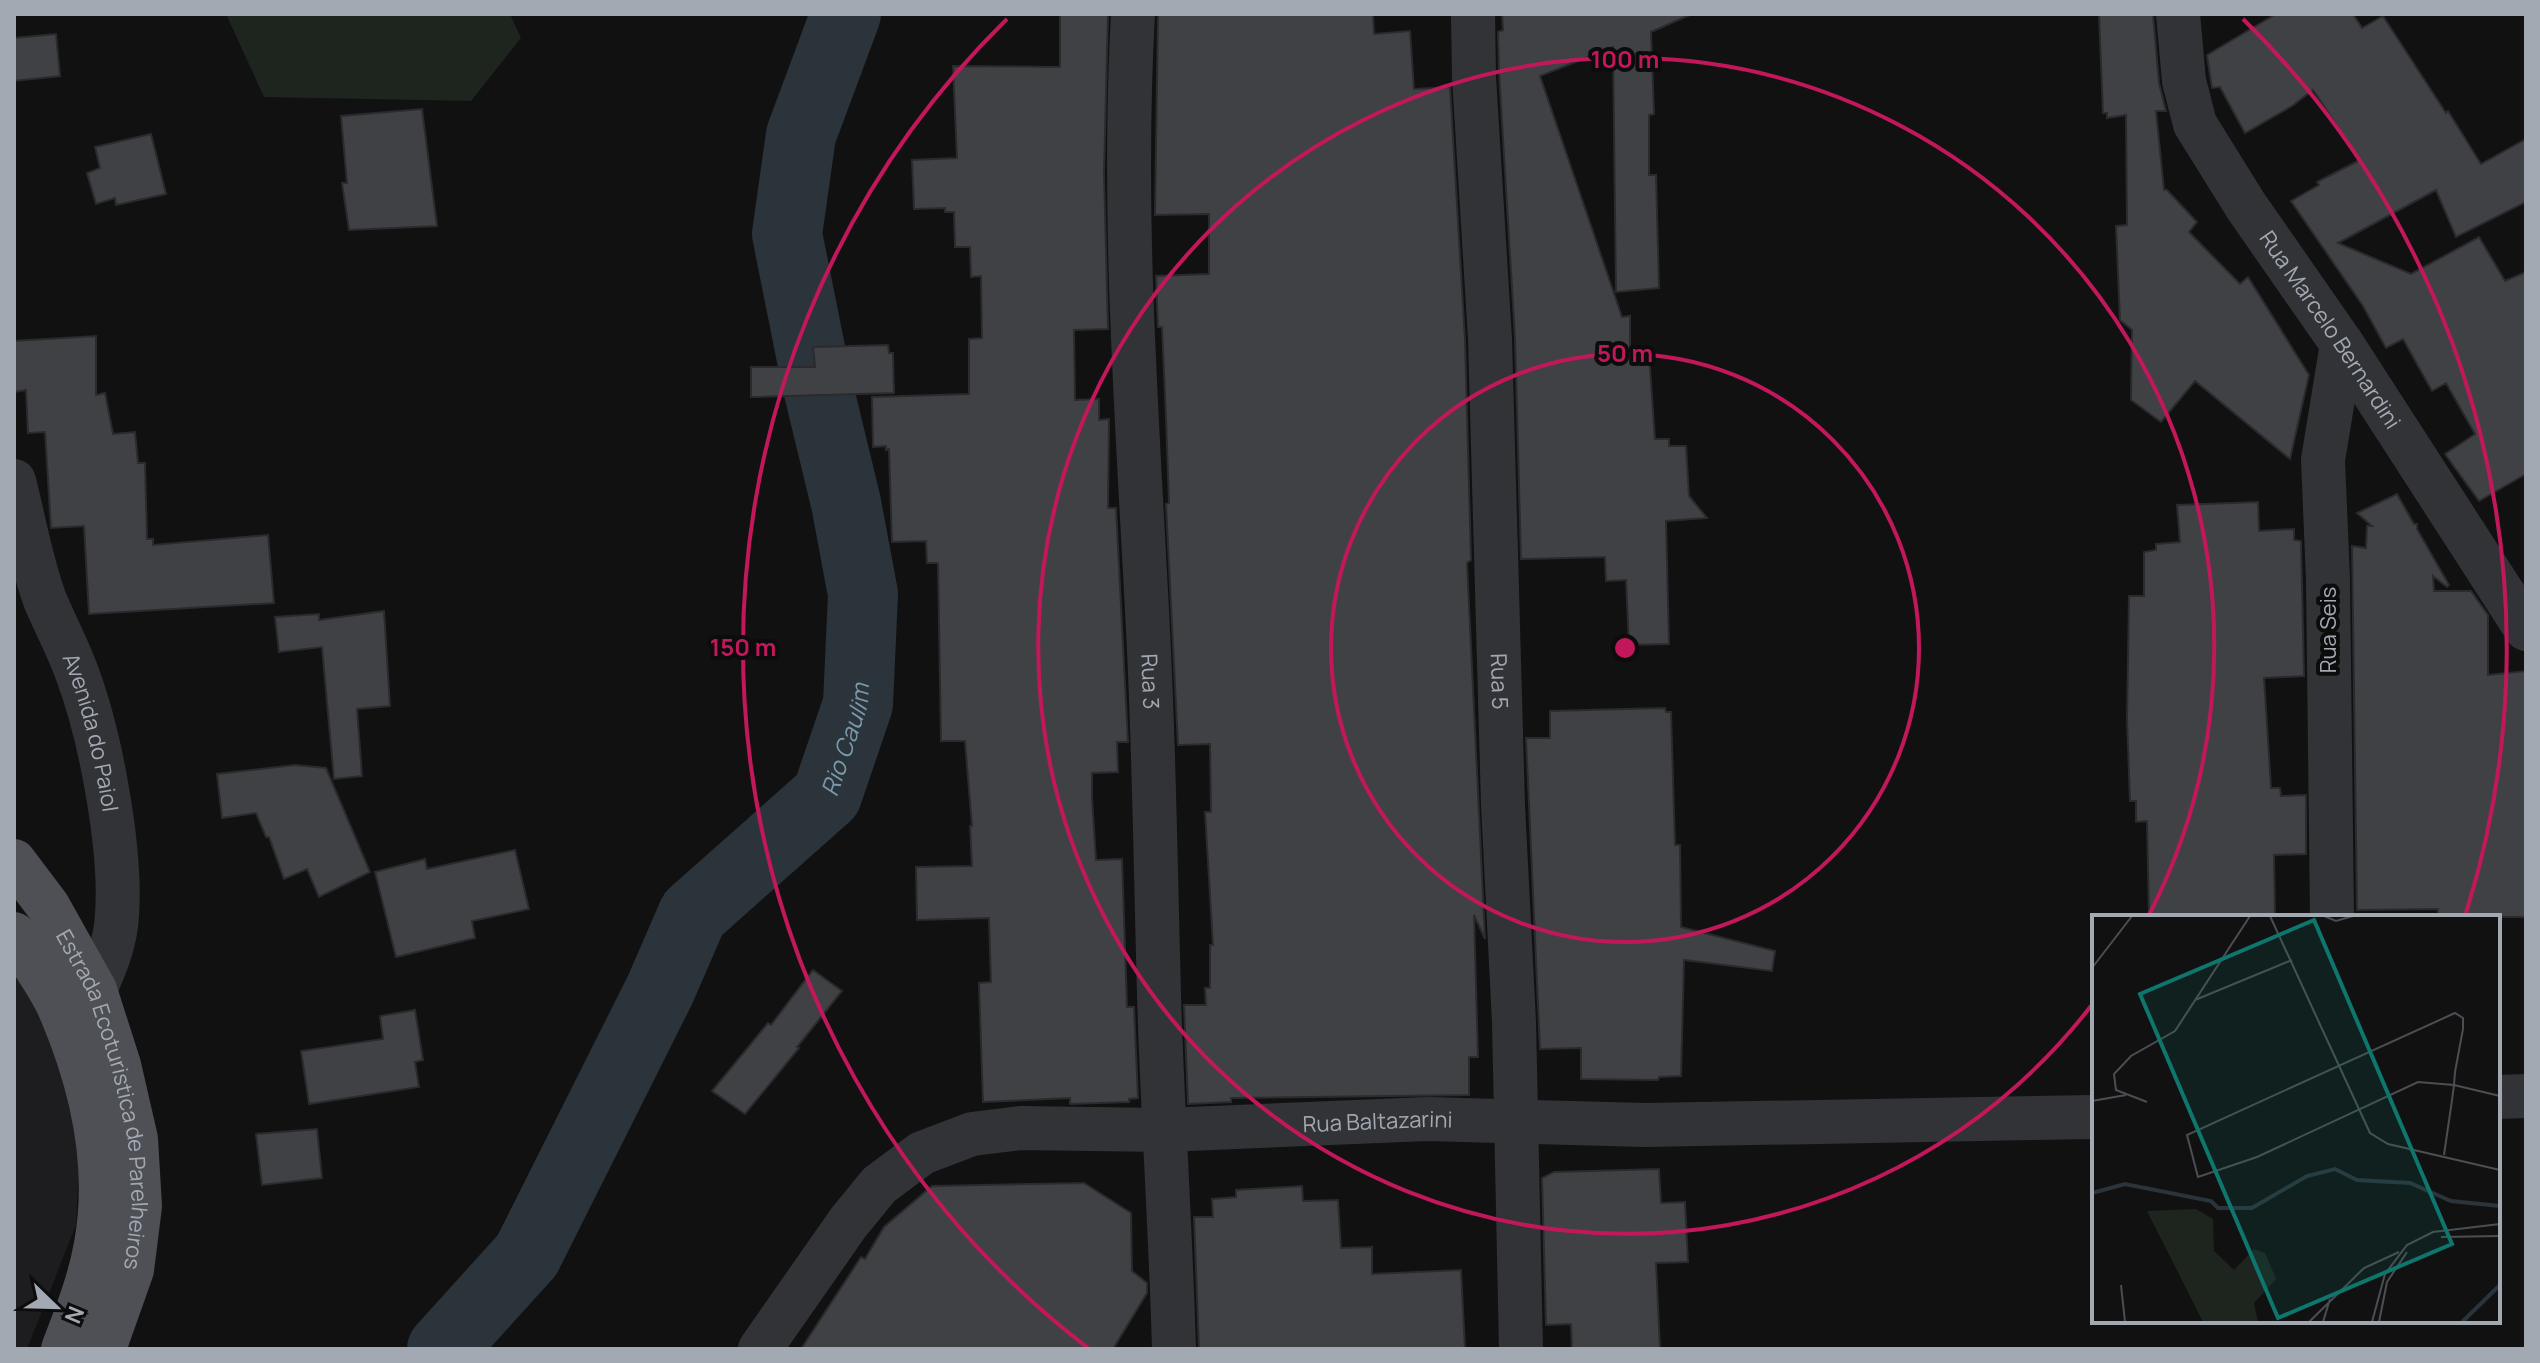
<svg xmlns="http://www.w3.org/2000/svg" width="2540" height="1363" font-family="Manrope,sans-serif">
  <rect width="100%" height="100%" fill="#111112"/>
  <path fill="#1d1d1f" d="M14 974 48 1029 81 1123 76 1225 27 1349H14Z"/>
  <path fill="#1d251e" d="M226 14H510L521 38 471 101 264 97Z"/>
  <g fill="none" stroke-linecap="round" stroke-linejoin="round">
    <path stroke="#2b343a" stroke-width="70" id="s1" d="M442 1349 527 1255 660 990 693 914 827 795 858 704 863 594 846 503 816 379 787 234 801 135 846 14"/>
  </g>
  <path fill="#404145" stroke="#2b2b2e" stroke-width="2" d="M1060 14H1108L1104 173 1108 329 1074 330 1075 400 1099 399V420L1109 419 1108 508H1116L1128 742H1117L1118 772 1092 773V799L1096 860 1122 859 1127 1007H1134L1138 1098 1129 1099V1102L1070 1104V1098L983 1102 979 983 991 982 989 918 917 920 916 867 972 866 970 826H972L965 741H941L938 563H927L926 541 892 542 889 449 886 450V446L873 447 872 397 969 394V339L982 338 981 276 971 277 970 247H955L954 212H945V208L914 209 912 160 957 158 953 66 1060 67Z
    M1158 14H1373L1374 34 1410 31 1414 89 1450 87 1465 340 1471 560 1467 563 1485 939 1474 915 1478 1057H1469V1095L1231 1098V1102L1188 1104 1184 1005H1206L1205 988H1210V945H1213L1205 812H1211L1210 744 1178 745 1166 504 1169 503 1166 417 1162 327H1158L1156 276 1209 274V214L1155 215Z
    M1502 14H1692L1651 32 1654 114 1649 115V175H1656L1659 288 1616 292 1613 47 1540 76 1622 317 1630 316V355H1649L1655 439H1669V446H1686L1689 496 1707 518 1666 521 1669 644 1629 645 1626 580 1606 581 1605 557 1521 559 1515 338 1499 72 1498 32 1503 30Z
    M2099 14H2153L2159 83 2166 111H2156L2164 190H2167L2197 222 2189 232 2240 284 2248 277 2309 375 2290 459 2195 381 2161 422 2131 400 2132 330 2120 320 2116 226 2127 225 2126 115 2107 118V113H2103Z
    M2276 14H2353L2362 28 2383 16 2446 113 2448 111 2481 164 2526 139V202L2456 237 2436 190 2338 243 2411 274 2479 237 2505 281 2526 272V474L2479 501 2445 454 2475 434 2446 383 2432 391 2403 339 2386 348 2363 306 2291 201 2319 185 2317 182 2360 160 2313 90 2292 106 2245 133 2220 87 2212 88 2207 55Z
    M56 34 60 76 14 81V38Z
    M422 109 437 226 349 230 342 183H347L341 116Z
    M151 134 166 194 116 205 115 198 96 204 87 173 100 168 95 147Z
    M96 336V395L105 393 113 434 135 432 138 463H145L147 539H153V545L268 535 274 603 89 614 84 526 51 528 45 432 28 433 26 390 14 392V341Z
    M888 345 889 353H893L894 393 751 397V367H815L813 347Z
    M2397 494 2414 524H2417V529L2449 585 2447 587 2433 576 2434 591H2471L2488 615V675L2526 671V917H2438V909L2357 910 2352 546 2366 548 2367 526H2372L2357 513Z
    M2258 502 2259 531 2294 529V540L2301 541 2304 676 2264 678 2271 788H2280L2281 796 2306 795V854L2274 855 2275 917 2149 915 2147 821 2136 822V801H2130L2127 719 2129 596H2144V552L2156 550V544L2180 542 2177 505Z
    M384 611 390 706 357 709 362 776 334 779 322 647 279 652 275 617 319 614V620Z
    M1665 708 1666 712H1671L1675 845H1680L1681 927 1775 951 1772 971 1684 960 1681 1076 1659 1077 1658 1080 1581 1079V1048L1540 1049 1526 738H1550V711Z
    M295 765 326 768 370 872 319 897 307 869 284 879 269 837H266L256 813 222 818 217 774Z
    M515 850 529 909 472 921 475 938 396 957 375 872 425 859 427 869Z
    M813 970 842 991 797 1047 799 1048 745 1114 712 1091 768 1023 771 1025Z
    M415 1010 423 1060 415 1062 419 1087 309 1104 301 1051 383 1039 380 1016Z
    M317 1129 322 1178 262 1185 256 1134Z
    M1659 1169 1661 1203 1685 1202 1688 1262 1656 1263 1660 1349H1572L1571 1324 1546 1325 1542 1178 1554 1172Z
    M1084 1183 1131 1213 1132 1271 1147 1283V1293L1113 1349H801L861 1257 865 1259 884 1227 932 1186Z
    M1302 1186 1303 1201 1338 1200 1341 1248 1372 1247V1274L1461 1270 1465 1349H1199L1194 1217H1213L1212 1199 1236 1197V1190Z"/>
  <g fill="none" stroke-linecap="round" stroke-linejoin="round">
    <g stroke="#323337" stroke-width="44">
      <path id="s2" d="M1133 14C1121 227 1139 439 1149 651 1155 776 1156 902 1160 1027 1164 1134 1171 1242 1174 1349"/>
      <path id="s3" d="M1473 14 1474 77 1490 339 1503 805 1514 1022 1521 1349"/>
      <path id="s4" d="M2178 14 2184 81 2195 124 2246 206 2342 344 2526 629"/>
      <path id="s5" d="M14 481C24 520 31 562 45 600 55 624 68 648 77 673 101 737 124 858 116 926 113 949 104 969 95 990"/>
      <path d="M2332 917 2328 579 2323 460 2342 344"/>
      <path d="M2498 1097 2526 1096"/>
      <path id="s6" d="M760 1349 848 1223 879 1185 922 1153 972 1134 1020 1128 1165 1130 1427 1119 1646 1125 2094 1117"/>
    </g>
    <g stroke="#4e5056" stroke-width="44">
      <path id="s7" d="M14 861 48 906 95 990 119 1065 136 1139 140 1206 132 1270 104 1349"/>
      <path d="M14 934C29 959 50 985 61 1012 92 1085 110 1165 96 1244 90 1280 76 1315 63 1349"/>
    </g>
  </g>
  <g fill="none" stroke="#c2185b" stroke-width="4">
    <circle cx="1625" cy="648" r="294"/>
    <path d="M2091 1006A588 588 0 1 1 2149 915"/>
    <path d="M1088 1348A882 882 0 0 1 1007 19M2243 19A882 882 0 0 1 2466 913"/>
  </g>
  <g text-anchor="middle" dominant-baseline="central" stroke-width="8" stroke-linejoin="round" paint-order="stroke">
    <g font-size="22" fill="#a3a9b2" stroke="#0c0c0d">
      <text stroke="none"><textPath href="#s4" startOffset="358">Rua Marcelo Bernardini</textPath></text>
      <text transform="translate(2328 630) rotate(-90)">Rua Seis</text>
      <text stroke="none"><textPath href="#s2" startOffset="668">Rua 3</textPath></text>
      <text stroke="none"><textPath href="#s3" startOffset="668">Rua 5</textPath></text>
      <text stroke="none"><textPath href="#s5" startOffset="264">Avenida do Paiol</textPath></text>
      <text stroke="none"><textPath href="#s7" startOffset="262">Estrada Ecoturistica de Parelheiros</textPath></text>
      <text stroke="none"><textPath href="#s6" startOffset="716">Rua Baltazarini</textPath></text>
    </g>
    <g font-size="24" font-style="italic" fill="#7b99ac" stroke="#0c0c0d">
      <text stroke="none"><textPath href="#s1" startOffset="744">Rio Caulim</textPath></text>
    </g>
  </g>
  <g transform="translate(2092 915)">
    <rect width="408" height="408" fill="#111112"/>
    <path d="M104 294 121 304 122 336 142 355 162 334 173 338 184 364 162 388 166 407H111L55 296Z" fill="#1d251e"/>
    <path fill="none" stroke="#2b343a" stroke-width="4" d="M0 278 33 269 119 286 126 293H160L215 261 243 254 265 265 318 268 359 286 408 291M370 407 408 370"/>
    <path fill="none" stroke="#4b4e52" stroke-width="2" d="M178 1 278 218 296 229 408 255M232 1 244 6 261 1M0 53 40 1M103 85 200 45M0 186 34 180M55 187 24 175 22 159 39 141 83 116 158 1M352 240 360 185 362 170 363 157 371 114V103L363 98 95 220 106 262 165 242 326 167 362 170 408 181M349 322 408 321M29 370 33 407M217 407 272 353 307 337M231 407 238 384M280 407 293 359 315 330 341 317 408 309M287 407 295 367 315 337"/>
    <path fill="#0f766e" fill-opacity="0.15" stroke="#0f766e" stroke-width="4" d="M222 5 360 329 186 403 48 79Z"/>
    <rect width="408" height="408" fill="none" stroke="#a3a9b2" stroke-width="4"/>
  </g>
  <circle cx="1625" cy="648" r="12" fill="#c2185b" stroke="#0c0c0d" stroke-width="4"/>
  <g font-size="24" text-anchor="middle" font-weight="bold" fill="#c2185b" stroke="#0c0c0d" stroke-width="8" stroke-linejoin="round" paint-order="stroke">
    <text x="1625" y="68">100 m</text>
    <text x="1625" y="362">50 m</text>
    <text x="743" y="656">150 m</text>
  </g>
  <rect width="2540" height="1363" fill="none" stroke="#a3a9b2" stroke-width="32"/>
  <g transform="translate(56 1307) rotate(113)" stroke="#0c0c0d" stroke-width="6" paint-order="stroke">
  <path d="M0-6L14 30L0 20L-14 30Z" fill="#a3a9b2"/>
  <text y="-12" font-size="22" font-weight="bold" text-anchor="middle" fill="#a3a9b2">N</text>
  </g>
</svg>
